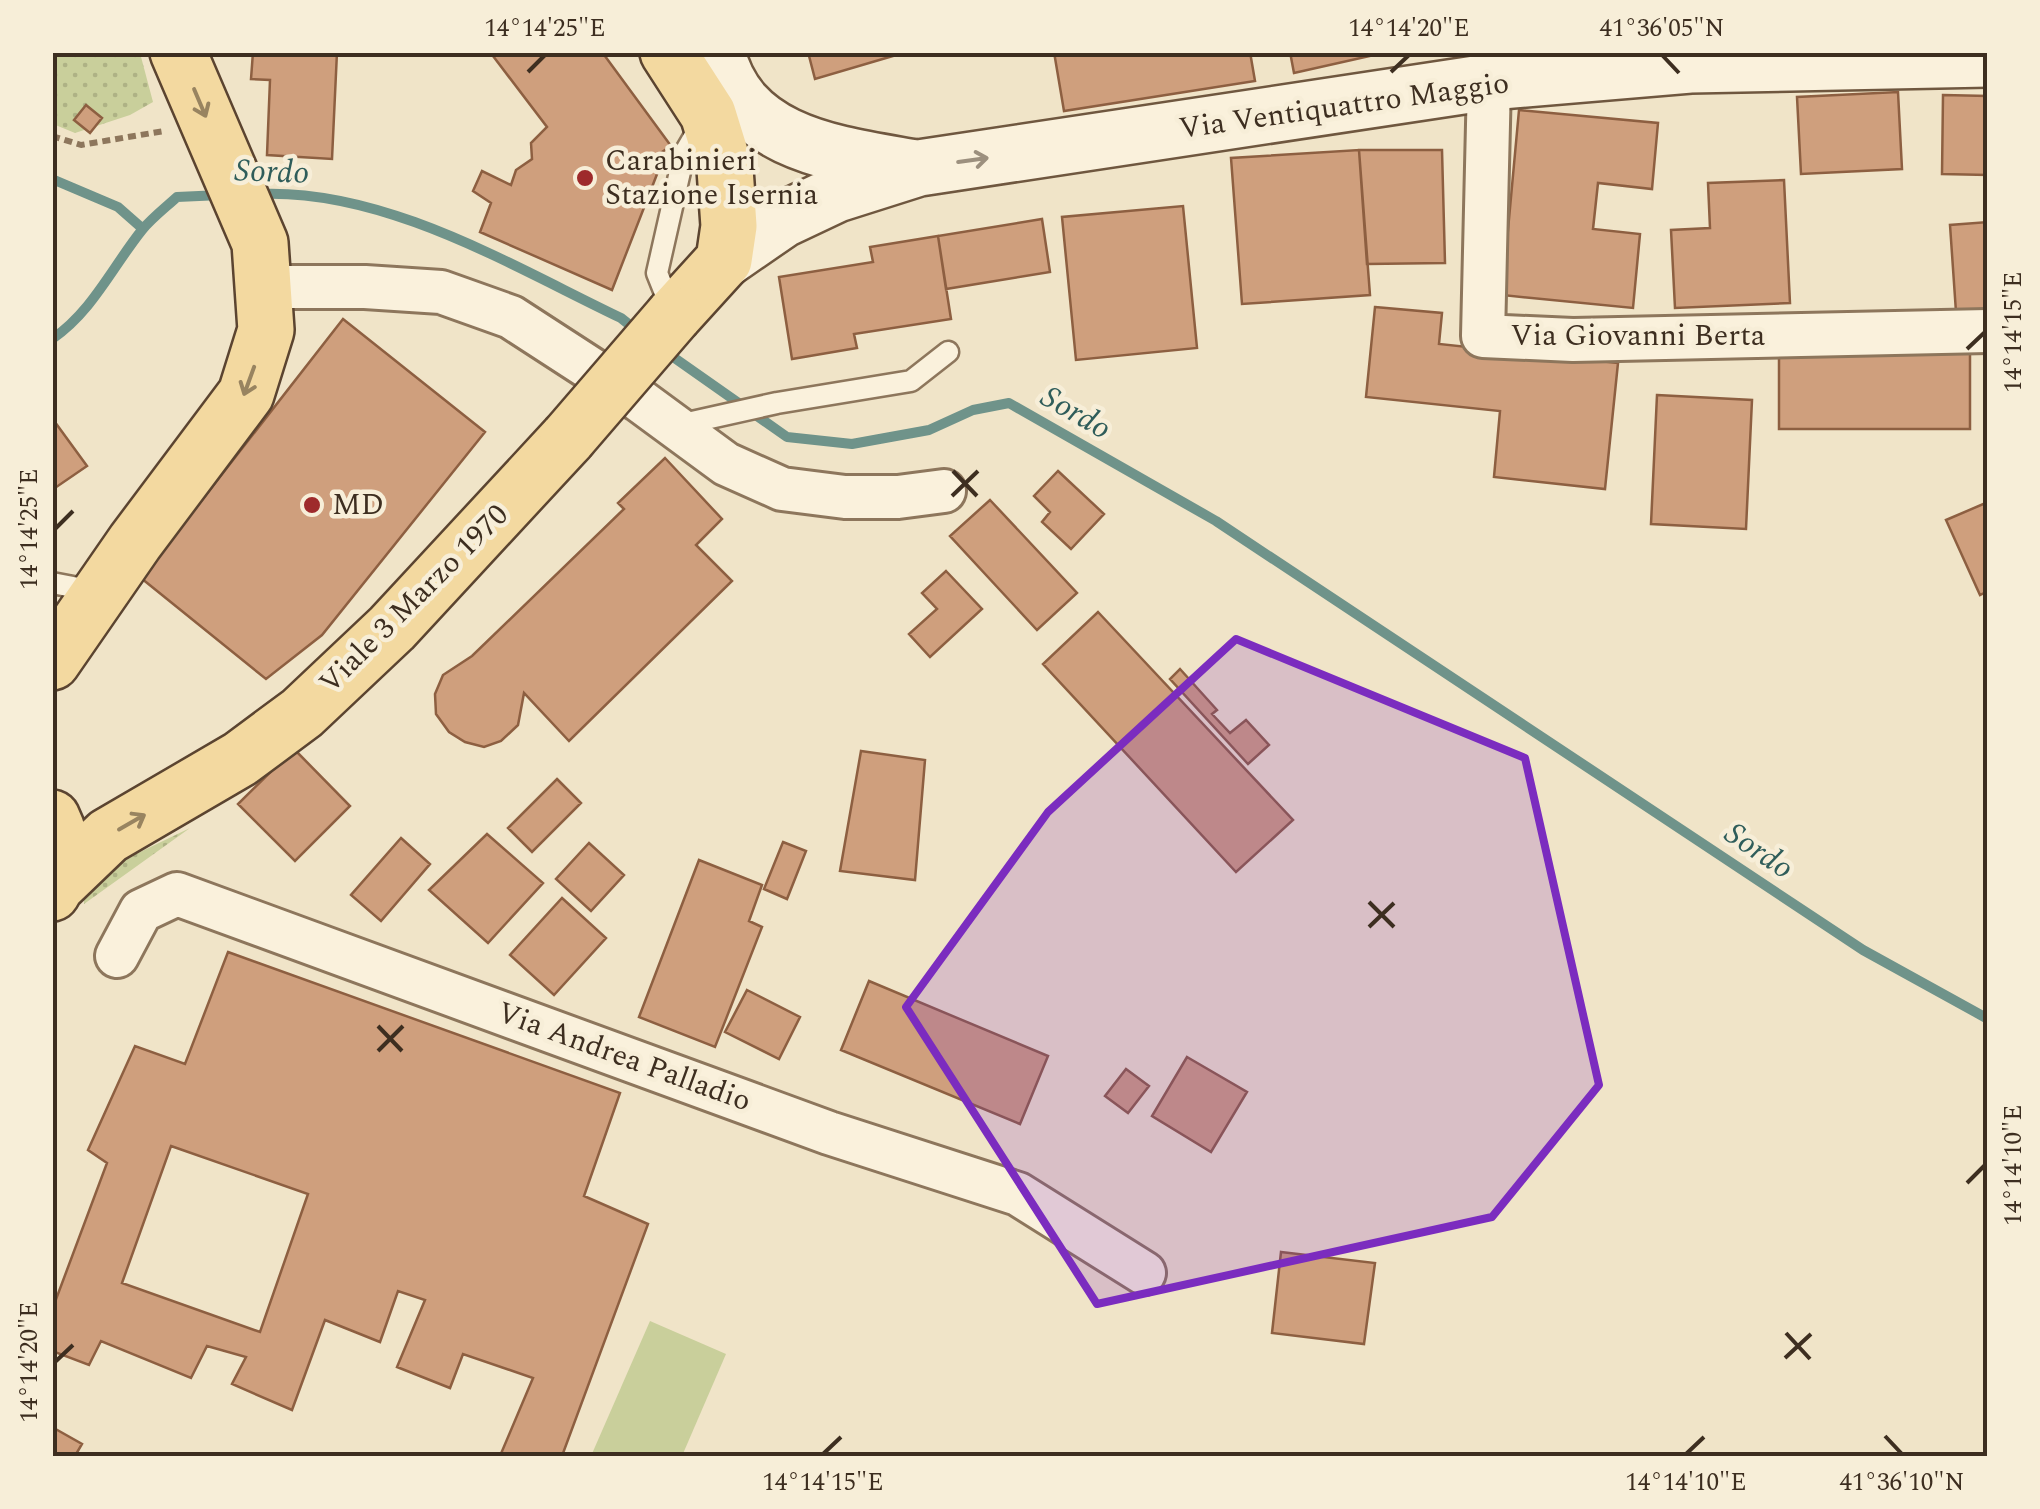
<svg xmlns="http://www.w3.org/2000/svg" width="2040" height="1509" font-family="Spectral,serif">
  <defs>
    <pattern id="grass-dots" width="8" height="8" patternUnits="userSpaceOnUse" patternTransform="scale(2.5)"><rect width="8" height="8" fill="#c9cf9b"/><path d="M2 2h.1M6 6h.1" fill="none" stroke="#aeb285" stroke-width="1.8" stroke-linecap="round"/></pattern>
  </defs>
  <rect width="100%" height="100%" fill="#f0e4c8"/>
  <path fill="url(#grass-dots)" d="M53 53H140L153 102 130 115 75 133 53 124Z
    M190 828 84 904V892L111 866Z"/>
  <path fill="#c9cf9b" d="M650 1321 726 1354 682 1456H591Z"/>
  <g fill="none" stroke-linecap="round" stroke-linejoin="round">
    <path stroke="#6f938a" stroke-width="10" d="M52 179 118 207 143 229
      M258 194C384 188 510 265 621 318L636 330
      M52 339C92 312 113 266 142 230 152 218 165 208 177 197L221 195
      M666 352 787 437 852 444 929 430 973 410 1009 403 1216 521 1863 950 1988 1019"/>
  </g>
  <path fill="#cf9f7d" stroke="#8d5f41" stroke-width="2.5" fill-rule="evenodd" d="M253 52H337L332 159 267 155 270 80 251 79Z
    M490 52H602L671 146 653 158 659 169 612 290 480 232 491 203 473 191 482 171 511 185 516 170 532 159 531 143 547 127Z
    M808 52H903V53L815 79Z
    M1054 52H1250L1255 81 1064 111Z
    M1290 52H1383V53L1294 73Z
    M1898 92 1902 169 1801 174 1797 97Z
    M1943 95 1988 96V175L1942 174Z
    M86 105 102 118 90 133 74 120Z
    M1519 110 1658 123 1652 189 1598 183 1593 229 1640 234 1633 308 1502 295Z
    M1359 150H1442L1445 263 1367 264Z
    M1359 150 1370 295 1242 304 1231 158Z
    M1784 180 1790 303 1675 308 1671 230 1710 228 1708 183Z
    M1183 206 1197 348 1076 360 1062 217Z
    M1042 219 1050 272 946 289 938 236Z
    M1988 222V310L1956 312 1950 225Z
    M938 236 951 319 854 334 857 348 792 359 779 277 873 262 870 247Z
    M1375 307 1442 313 1439 344 1618 363 1605 489 1494 477 1500 411 1366 397Z
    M343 319 485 432 322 635 266 679 141 578Z
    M1779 350H1970V429H1779Z
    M1657 395 1752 400 1746 529 1651 524Z
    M52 418 87 466 52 490Z
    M665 458 722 519 696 545 732 581 569 741 524 693 518 725 501 741 484 747 465 742 449 732 436 714 435 694 443 675 472 656 624 509 618 503Z
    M1058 471 1104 514 1071 549 1042 522 1050 512 1034 496Z
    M990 500 1077 593 1037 630 950 536Z
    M1988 502V591L1980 595 1946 520Z
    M946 571 982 609 930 657 909 634 937 609 922 593Z
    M1098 612 1293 820 1236 872 1043 664Z
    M1180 669 1217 710 1212 714 1230 733 1246 720 1269 745 1248 764 1170 679Z
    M294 749 350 806 295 861 238 804Z
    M861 751 925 760 915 880 840 871Z
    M557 779 581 803 532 852 508 828Z
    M487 834 543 883 488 943 429 890Z
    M401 838 430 864 381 921 351 895Z
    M783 842 806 851 787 899 764 889Z
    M589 843 624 875 591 911 556 879Z
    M699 860 762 885 749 921 762 927 715 1047 639 1017Z
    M562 898 606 938 554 995 510 955Z
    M228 952 620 1093 584 1196 648 1224 562 1456H500L533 1378 463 1354 450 1388 397 1367 425 1300 398 1291 380 1342 325 1320 292 1410 232 1384 246 1357 207 1346 191 1378 101 1341 89 1365 52 1351V1310L107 1163 88 1150 135 1046 185 1064ZM171 1146 308 1194 260 1332 122 1283Z
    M869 981 1048 1056 1020 1124 841 1050Z
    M747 990 800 1017 779 1059 725 1032Z
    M1187 1057 1247 1092 1211 1152 1152 1116Z
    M1126 1069 1149 1086 1128 1113 1105 1096Z
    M1281 1252 1375 1263 1364 1344 1272 1333Z
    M52 1427 82 1444 75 1456H52Z"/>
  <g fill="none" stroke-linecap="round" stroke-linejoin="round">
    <defs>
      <path id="service" d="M671 308 657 273 684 154 702 123
        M674 426 777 403 911 381 948 352
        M52 583 94 591"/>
      <path id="minor" d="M1514 65 1489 82 1483 336 1573 340 1988 331
        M265 287H365L441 292 511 317 639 400 726 464 782 489 845 497H898L944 491
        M117 956 141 911 177 894 829 1133 1018 1194 1144 1273"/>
      <path id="secondary" d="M717 52C739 144 836 154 915 168
        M724 260 782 220 837 194 919 168 1489 82 1690 65 1988 59"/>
      <path id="primary" d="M668 52 708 114 725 169 729 226 724 260 674 315
        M52 662 135 542 246 394 266 330 260 243 178 52
        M52 818C64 842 66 870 52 893
        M58 884 108 836 240 759 302 713 392 628 568 438"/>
    </defs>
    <use href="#service" stroke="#8d765c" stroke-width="25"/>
    <use href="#minor" stroke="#8d765c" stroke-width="48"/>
    <use href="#secondary" stroke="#6f573f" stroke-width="60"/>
    <use href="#primary" stroke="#5b4430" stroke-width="60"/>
    <path stroke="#8d765c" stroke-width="6" stroke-dasharray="8 5" stroke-linecap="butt" d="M52 136 81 145 164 131"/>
    <use href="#service" stroke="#faf1dc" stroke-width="20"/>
    <use href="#minor" stroke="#faf1dc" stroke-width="42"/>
    <use href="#secondary" stroke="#faf1dc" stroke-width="55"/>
    <use href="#primary" stroke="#f3d9a0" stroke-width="55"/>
    <defs>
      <path id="primary-bridge" d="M568 438 674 315"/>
    </defs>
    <use href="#primary-bridge" stroke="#5b4430" stroke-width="60" stroke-linecap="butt"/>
    <use href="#primary-bridge" stroke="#f3d9a0" stroke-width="55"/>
  </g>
  <defs><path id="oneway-shaft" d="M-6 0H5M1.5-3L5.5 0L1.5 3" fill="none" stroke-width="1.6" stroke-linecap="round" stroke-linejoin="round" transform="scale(2.5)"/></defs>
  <g stroke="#988460">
    <use href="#oneway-shaft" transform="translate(200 103) rotate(67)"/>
    <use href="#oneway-shaft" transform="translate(249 381) rotate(110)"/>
    <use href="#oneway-shaft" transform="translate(132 822) rotate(-30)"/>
  </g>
  <use stroke="#9c907e" href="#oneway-shaft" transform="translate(973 160) rotate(-8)"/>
  <path fill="#7b2cbf" fill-opacity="0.2" stroke="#7b2cbf" stroke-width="8" stroke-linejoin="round" d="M1236 639 1525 758 1599 1085 1492 1217 1097 1304 906 1007 1048 812Z"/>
  <path fill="none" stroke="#3d2e20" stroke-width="4" d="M1662 55 1679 73M528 72 545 55M1391 72 1409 55M1967 349 1985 332M953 471 977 496M952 496 978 471M55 529 73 511M1369 902 1394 927M1369 927 1394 903M378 1026 402 1051M378 1051 403 1026M1967 1183 1985 1165M1786 1333 1810 1359M1785 1358 1811 1334M55 1362 73 1345M1885 1436 1902 1454M823 1454 841 1437M1686 1454 1704 1437"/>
  <g fill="#9e2a2b" stroke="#f7eed8" stroke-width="4">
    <circle cx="585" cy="178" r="10"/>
    <circle cx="312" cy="505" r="10"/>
  </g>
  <g text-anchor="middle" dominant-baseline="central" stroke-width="9" stroke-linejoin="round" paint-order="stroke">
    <g font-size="30" fill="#3d2e20" stroke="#f7eed8">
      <text transform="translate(1344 106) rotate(-8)">Via Ventiquattro Maggio</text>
      <text x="1638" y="336">Via Giovanni Berta</text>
      <text transform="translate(414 599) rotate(-45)">Viale 3 Marzo 1970</text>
      <text transform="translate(624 1057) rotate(20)">Via Andrea Palladio</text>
    </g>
    <g font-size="30" fill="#3d2e20" stroke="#f7eed8" text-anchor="start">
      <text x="605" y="161">Carabinieri<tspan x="605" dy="34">Stazione Isernia</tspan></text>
      <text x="332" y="505">MD</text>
    </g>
    <g font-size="32" font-style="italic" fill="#2f5d5a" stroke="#f7eed8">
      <text transform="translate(272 172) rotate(2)">Sordo</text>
      <text transform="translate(1076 413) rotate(30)">Sordo</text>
      <text transform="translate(1759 851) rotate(34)">Sordo</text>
    </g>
  </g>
  <rect width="2040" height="1509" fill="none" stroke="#f7eed8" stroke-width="110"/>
  <rect x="55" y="55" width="1930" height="1399" fill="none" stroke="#3d2e20" stroke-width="4"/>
  <g font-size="25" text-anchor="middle" fill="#3d2e20">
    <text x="545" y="36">14°14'25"E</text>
    <text x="1409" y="36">14°14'20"E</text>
    <text x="1662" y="36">41°36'05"N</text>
    <text transform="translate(2012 332) rotate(-90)" y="9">14°14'15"E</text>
    <text transform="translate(28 529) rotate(-90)" y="9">14°14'25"E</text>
    <text transform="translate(2012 1165) rotate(-90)" y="9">14°14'10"E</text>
    <text transform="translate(28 1362) rotate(-90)" y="9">14°14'20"E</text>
    <text x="823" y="1490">14°14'15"E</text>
    <text x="1686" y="1490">14°14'10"E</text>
    <text x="1902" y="1490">41°36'10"N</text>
  </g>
</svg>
